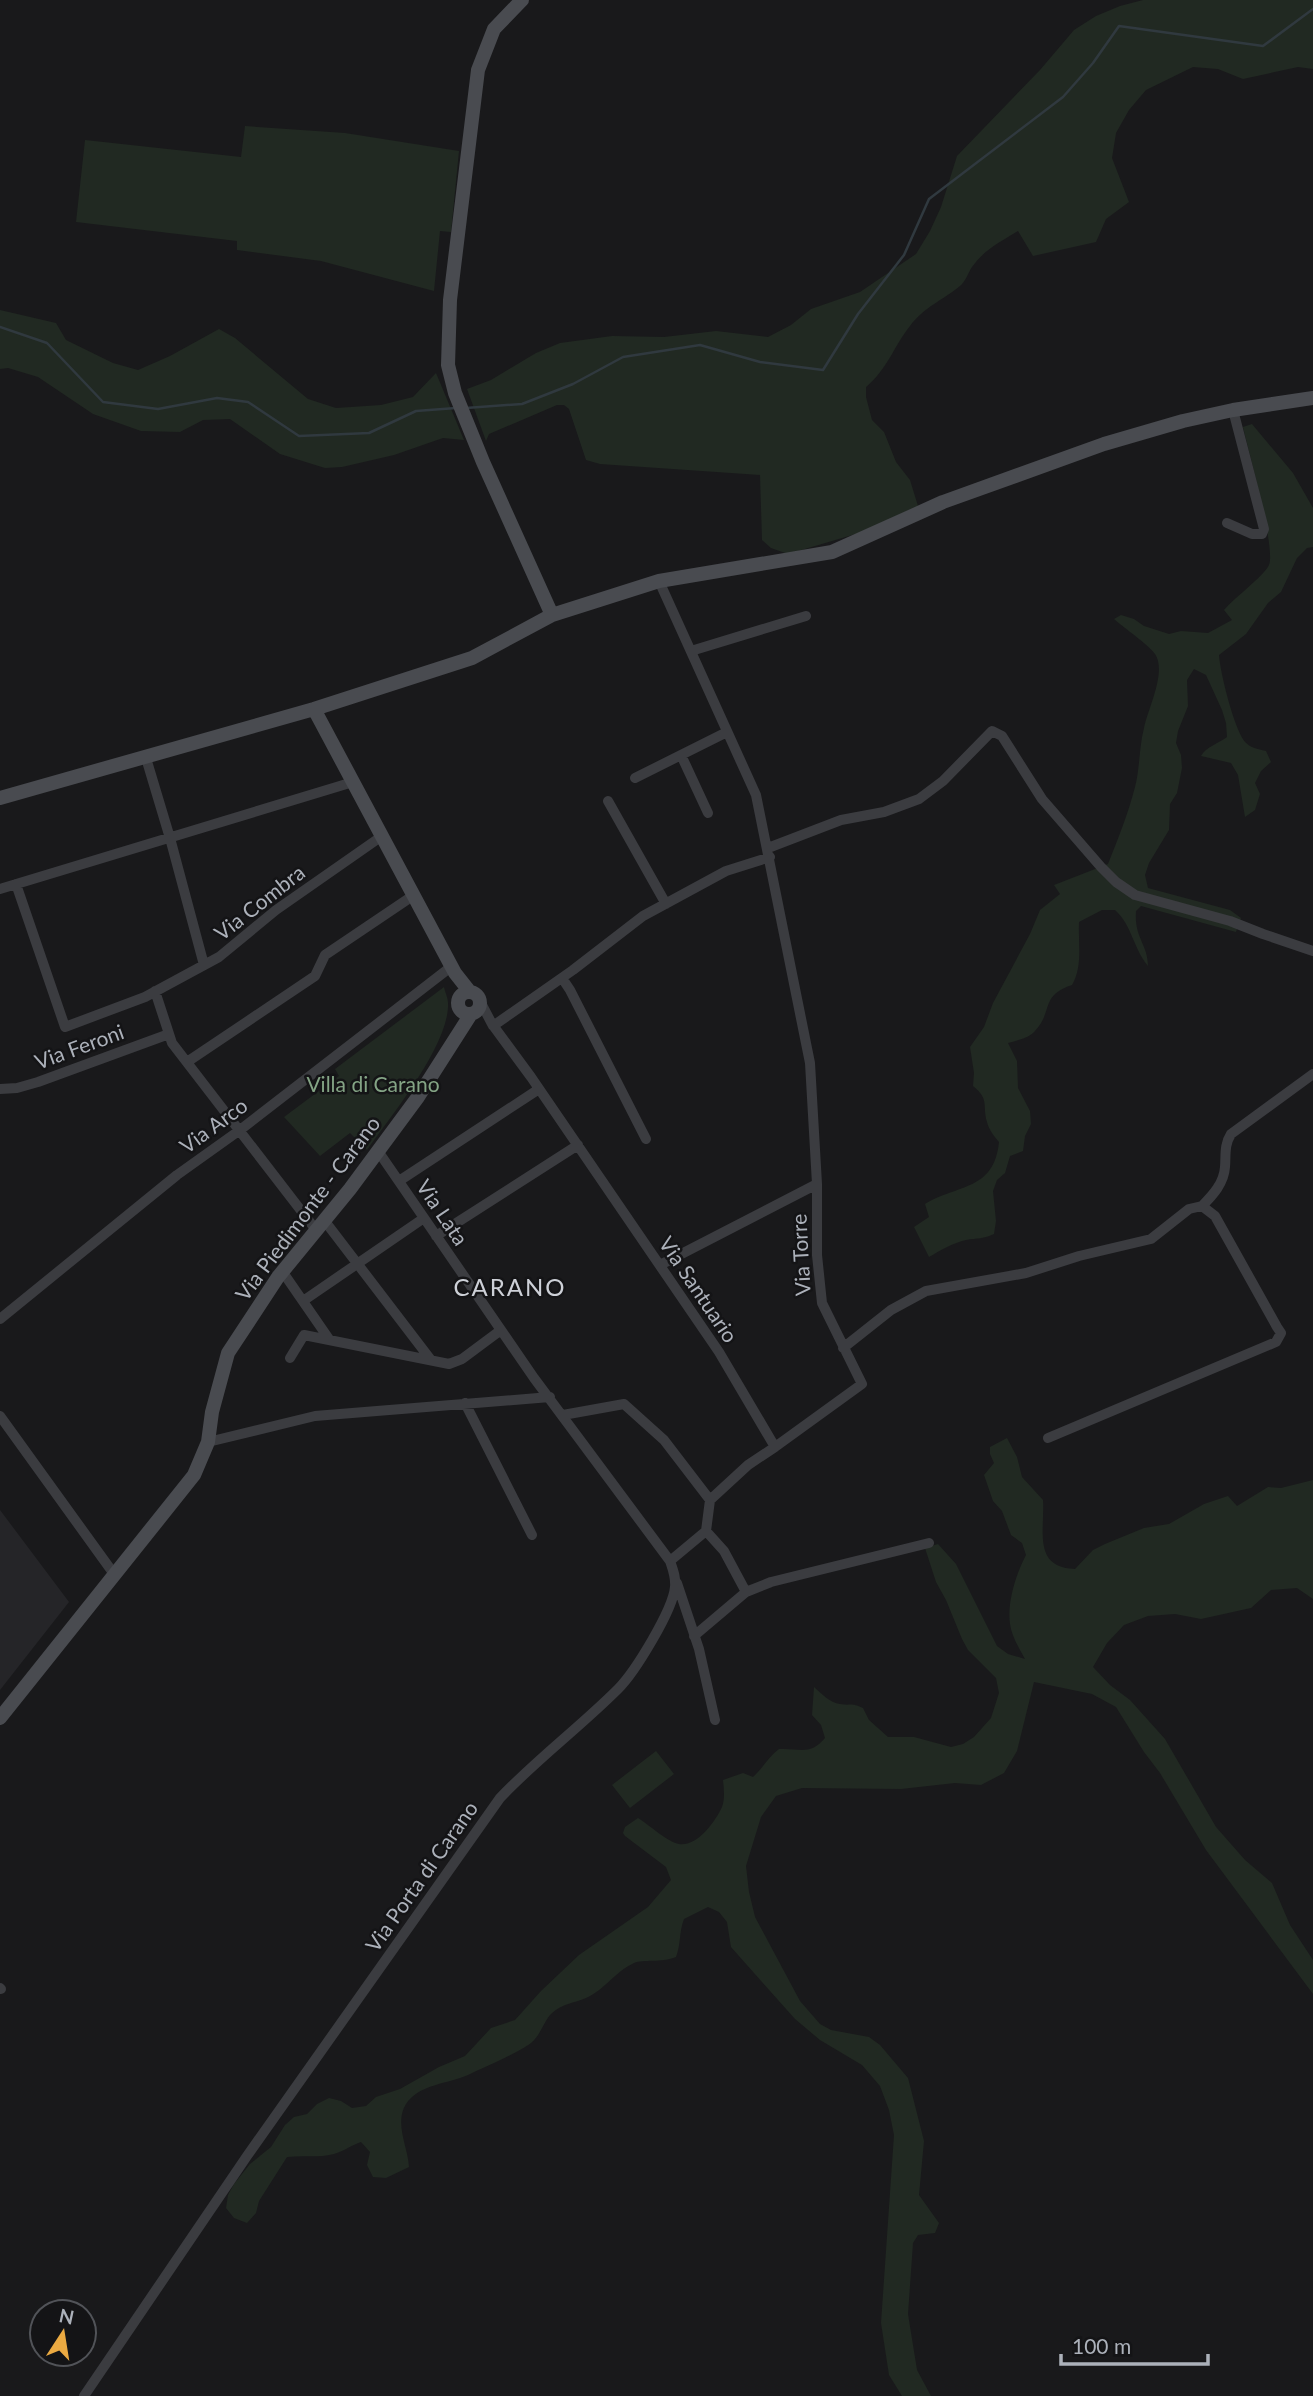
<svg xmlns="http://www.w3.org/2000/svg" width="1313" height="2396" font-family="Lato,sans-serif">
  <rect width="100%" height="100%" fill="#19191b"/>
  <path fill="#252528" d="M0 1510 69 1602 0 1690Z"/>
  <path fill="#212922" d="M1143 0H1313V69L1298 67 1243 79 1218 69 1193 67 1146 90 1129 110 1116 133 1112 158 1129 202 1106 219 1096 242 1033 256 1018 231C1000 242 984 250 972 267 968 273 966 281 960 286 943 300 924 307 910 326 894 346 887 370 866 387V397L872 420 884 432 896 462 910 480 918 506 859 533 788 554 771 548 762 540 760 475 600 464 586 460 569 409 564 405H557L489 434 486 441 467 389 491 380 536 353 560 343 612 336 664 337 716 331 768 337 791 325 811 309 860 292 916 254 930 231 941 207 957 156 1040 70 1074 30 1096 16 1120 6Z
    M245 126 345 133 459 151 451 232 440 231 434 291 321 261 237 250V241L76 222 85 140 241 157Z
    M0 310 56 323 66 340 113 363 138 370 170 356 219 329 235 338 308 399 336 408 381 405 413 397 436 373 464 440 443 438 394 455 342 467 325 468 280 454 230 419 203 420 180 432 141 431 93 414 38 377 8 368 0 369Z
    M1252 424 1293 473 1313 508V547L1307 548 1297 558 1281 592 1268 603 1246 634 1219 655C1220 672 1234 729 1245 742 1251 748 1257 749 1266 751L1271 762 1261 771 1255 783 1260 794 1255 810 1245 817 1238 775 1231 763 1201 756C1206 747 1219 743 1227 737L1226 723 1222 710 1206 675 1194 669 1187 680 1188 706 1178 731 1176 743 1181 755 1182 768 1177 793 1170 804 1169 830 1149 863 1145 875 1148 888 1230 910 1241 918 1236 932 1141 906 1136 911C1134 938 1148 944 1148 966 1133 948 1132 925 1115 910H1102L1079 922C1078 944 1083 966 1072 985 1039 996 1054 1012 1034 1032 1027 1039 1017 1040 1008 1043L1017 1061 1018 1088 1030 1111 1031 1124 1025 1136 1023 1151 1010 1156 1005 1173 997 1180 993 1191 996 1221 994 1234C984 1239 977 1238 966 1240 953 1243 941 1250 929 1257L914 1227 929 1217 925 1204C958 1184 994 1191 999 1142 994 1136 989 1130 987 1122 982 1104 990 1100 973 1086L974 1073 970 1047 984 1027 993 1003 1030 934 1040 910 1060 894 1054 885 1108 864C1118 839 1128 814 1135 787 1140 768 1139 747 1144 728 1148 708 1167 672 1155 654 1149 645 1124 628 1114 619L1121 615 1134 619 1144 626 1169 634 1181 631 1208 633 1232 620 1224 610C1234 598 1265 575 1269 565 1276 549 1248 449 1243 427Z
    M444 987C445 992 448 998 448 1003 450 1044 391 1116 367 1150L350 1133 320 1156 284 1117 339 1076 335 1069Z
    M1007 1438 1017 1457 1022 1477 1043 1500C1045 1529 1032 1568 1075 1569L1093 1550 1105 1544 1144 1528 1169 1524 1204 1504 1228 1496 1237 1506 1268 1487 1281 1488 1313 1480V1599L1297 1588 1271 1590 1251 1608 1201 1619 1175 1614 1148 1616 1124 1625 1107 1643 1093 1667 1110 1685 1130 1700 1165 1739 1216 1827 1245 1860 1272 1883 1290 1925 1313 1960V1994L1206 1850 1160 1773 1144 1752 1116 1707 1092 1694 1034 1682 1017 1751 1004 1773 981 1785 955 1783 901 1789 802 1788 776 1796 761 1817 746 1866 749 1892 755 1917 800 2001 820 2024 831 2030 869 2037 880 2045 908 2078 924 2141 919 2195 939 2223 935 2233 918 2235 913 2243 908 2314 917 2370 931 2396H902L889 2375 881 2323 894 2135 889 2110 880 2086 862 2065 820 2040 795 2019 731 1947 727 1922 719 1912 708 1907 684 1919C679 1932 681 1944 676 1957 661 1963 643 1959 634 1963 616 1971 603 1991 586 1998 574 2003 562 2004 552 2013 543 2022 541 2035 531 2043 518 2053 484 2067 468 2075 448 2084 419 2084 406 2104 394 2123 408 2147 409 2167L386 2178 373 2177 367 2165 370 2152 361 2142C352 2145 344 2151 334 2154 318 2158 303 2155 287 2157L259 2201 256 2213 247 2223 234 2218 226 2208 228 2195 234 2184 250 2164 271 2147 285 2125 294 2117 307 2114 317 2104 329 2098 341 2101 352 2108 366 2106 376 2097 400 2089 439 2067 465 2056 491 2028 515 2020 541 1991 579 1955 648 1907 671 1880 666 1867 625 1836 623 1833 625 1827 638 1818C648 1824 669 1843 679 1844 697 1847 715 1822 722 1807 725 1799 724 1789 723 1780L743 1773 753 1777C763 1768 768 1757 779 1749 800 1748 810 1756 825 1738L821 1725 812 1715 814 1687C821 1693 830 1703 840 1704 852 1706 850 1702 863 1708L869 1720 888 1737H914L951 1747 963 1744 974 1737 991 1718 999 1693 996 1678 968 1650 962 1639 946 1600 936 1582 925 1548 938 1544 956 1564 997 1646 1008 1654 1025 1659C1019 1648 1012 1637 1010 1624 1007 1602 1016 1574 1026 1555L1022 1543 1011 1535 1002 1511 993 1501 984 1475 994 1463 990 1454V1447Z
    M656 1751 674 1774 630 1808 612 1785Z"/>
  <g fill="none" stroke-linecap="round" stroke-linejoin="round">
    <path stroke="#30393f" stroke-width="2.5" d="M0 327 47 343 103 402 158 409 217 398 248 402 299 436 369 433 416 411 456 408
      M466 408 522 404 573 384 623 357 700 345 760 362 823 370 858 314 904 255 929 199 1063 97 1093 63 1119 26 1263 46 1313 9"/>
    <path stroke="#3b3c40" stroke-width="10" d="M1227 523 1252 534H1262L1264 529 1233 410
      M659 581 756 795 810 1063 817 1184V1255L822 1303 862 1384 775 1447
      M691 651 806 616
      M681 755 708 813
      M146 758 170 838 204 965
      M635 778 727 732
      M608 801 666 904
      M768 848 841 820 884 812 919 799 943 781 992 731 1002 736 1042 799 1101 867 1116 882 1135 895 1230 921 1263 934 1313 951
      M16 884 65 1027 145 997 219 957 276 910 382 836
      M0 889 353 782
      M562 978 570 990 646 1139
      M155 991 172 1043 316 1230
      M480 1001 492 1024 531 1077 719 1352 775 1447 748 1465 710 1500 706 1531 670 1561
      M493 1026 573 970 643 916 726 871 770 857
      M187 1062 315 976 325 955 414 895
      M0 1089 17 1088 38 1082 169 1034
      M399 1181 539 1089
      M324 1220 431 1360
      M436 1236 578 1145
      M660 1265 817 1184
      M282 1271 329 1339
      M303 1301 424 1218
      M0 1319 177 1175 240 1130 452 966
      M843 1348 891 1310 926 1291 1026 1273 1079 1256 1151 1239 1189 1209 1202 1206
      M290 1358 304 1335 449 1364 462 1359 501 1330
      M465 1403 532 1535
      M563 1415 624 1404 664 1440 710 1500
      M0 1416 114 1574
      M1048 1438 1276 1342 1281 1333 1277 1327 1215 1216 1202 1206C1213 1195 1224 1183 1225 1167 1226 1155 1224 1145 1231 1134L1313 1074
      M208 1442 315 1416 550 1397
      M706 1531 724 1551 746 1592
      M677 1583 699 1649 715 1720
      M694 1636 746 1592 771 1582 929 1543
      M0 1988 1 1989
      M84 2396 247 2156 500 1798C537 1759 580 1727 618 1689 635 1672 673 1610 675 1587 676 1577 673 1570 670 1561L534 1378 378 1151"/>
    <path stroke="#494b50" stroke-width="14" d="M522 0 494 29 478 70 450 300 448 365 455 393 483 462 552 615
      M314 709 455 973 470 992
      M0 798 314 709 472 658 552 615 659 581 832 552 943 502 1104 444 1183 421 1233 410 1313 398
      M458 1003a11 11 0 1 1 22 0a11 11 0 1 1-22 0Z
      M0 1718 194 1475 208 1442 212 1412 228 1353 278 1277 350 1189 418 1097 471 1014"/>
  </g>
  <g text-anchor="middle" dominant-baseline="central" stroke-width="5" stroke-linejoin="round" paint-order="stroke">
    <g font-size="21" fill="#acb1ba" stroke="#141416">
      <text transform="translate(259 902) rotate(-38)">Via Combra</text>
      <text transform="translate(79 1046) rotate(-20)">Via Feroni</text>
      <text transform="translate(213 1125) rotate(-36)">Via Arco</text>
      <text transform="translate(307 1208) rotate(-53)">Via Piedimonte - Carano</text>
      <text transform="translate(443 1212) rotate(56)">Via Lata</text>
      <text transform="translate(800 1255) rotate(-93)">Via Torre</text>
      <text transform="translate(699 1289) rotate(56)">Via Santuario</text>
      <text transform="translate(421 1876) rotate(-55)">Via Porta di Carano</text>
    </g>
    <g font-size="21" fill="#84a485" stroke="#141416">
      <text x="373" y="1083">Villa di Carano</text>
    </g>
    <g font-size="24" letter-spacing="2" fill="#cdd0d7" stroke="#141416">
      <text x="510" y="1286">CARANO</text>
    </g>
  </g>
  <g transform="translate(63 2333) rotate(12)"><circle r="33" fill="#141416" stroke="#515358" stroke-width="2"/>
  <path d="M0-5L12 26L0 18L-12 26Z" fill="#ebaa42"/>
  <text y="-10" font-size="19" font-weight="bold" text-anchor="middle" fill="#acb1ba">N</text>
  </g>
  <path d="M1061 2354v10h147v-10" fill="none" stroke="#acb1ba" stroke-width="3.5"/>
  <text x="1072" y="2354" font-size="21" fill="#acb1ba" stroke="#141416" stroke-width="5" paint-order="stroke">100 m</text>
</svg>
